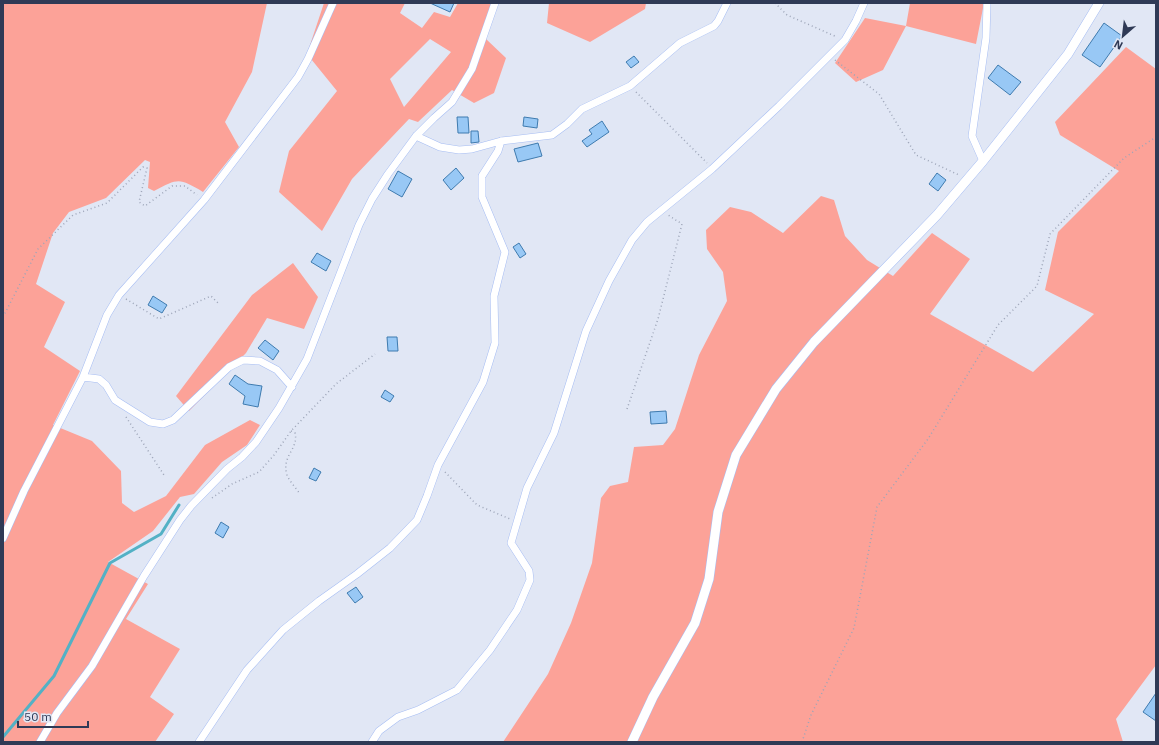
<svg xmlns="http://www.w3.org/2000/svg" width="1159" height="745" font-family="'IBM Plex Sans',sans-serif">
  <rect width="100%" height="100%" fill="#e1e7f5"/>
  <path fill="#fca298" fill-rule="evenodd" d="M3 3H267L252 72 225 122 239 147 203 192C179 178 179 178 154 191L148 188 150 162 145 160 106 198 69 212 53 233 36 284 65 302 44 347 80 371 53 425 92 441 121 471 122 503 134 512 166 496 205 445 250 420 260 425 247 445 222 462 194 494 180 497 153 531 108 562 148 584 126 619 180 649 150 697 174 714 155 742H3Z
    M324 3H405L400 13 422 28 434 12 450 17 458 3H498L486 39 506 58 494 93 474 103 452 90 418 122 409 119 352 179 322 231 279 192 289 151 337 91 307 54ZM430 39 451 52 404 107 390 79Z
    M549 3H646L645 9 590 42 547 23Z
    M910 3H984L976 44 906 26 883 70 856 82 835 63 865 18 906 26Z
    M1126 47 1156 69V665L1116 719 1123 742H503L548 674 571 623 592 563 601 498 610 486 628 482 634 447 663 445 675 429 699 355 727 301 723 272 707 249 706 230 730 207 751 212 783 233 821 196 834 200 845 236 867 260 893 276 932 233 970 259 930 314 1033 372 1094 314 1045 290 1058 232 1119 171 1060 135 1055 122Z
    M293 263 318 297 304 329 267 318 246 353 189 411 176 396 252 295Z"/>
  <g fill="none" stroke-linecap="round" stroke-linejoin="round">
    <path stroke="#53b1c5" stroke-width="3" d="M3 737 54 676 110 563 161 534 179 505"/>
  </g>
  <path fill="#98c8f5" stroke="#3f7baf" d="M430 3H454L450 12Z
    M1104 23 1122 36 1100 67 1082 55Z
    M634 56 639 62 631 68 626 62Z
    M998 65 1021 82 1010 95 988 78Z
    M457 117H468L469 133H458Z
    M524 117 538 119 537 128 523 126Z
    M602 121 609 132 587 147 582 141 592 134 589 130Z
    M471 131H478L479 142 471 143Z
    M538 143 542 156 518 162 514 149Z
    M456 168 464 178 451 190 443 180Z
    M398 171 412 179 402 197 388 189Z
    M937 173 946 180 938 191 929 184Z
    M519 243 526 254 520 258 513 247Z
    M317 253 331 261 326 271 311 262Z
    M153 296 167 305 162 313 148 305Z
    M387 337H397L398 351H388Z
    M265 340 279 351 273 360 258 348Z
    M235 375 248 384 262 386 258 407 243 404 245 396 229 384Z
    M385 390 394 396 390 402 381 397Z
    M666 411 667 423 651 424 650 412Z
    M314 468 321 472 316 481 309 478Z
    M221 522 229 527 223 538 215 533Z
    M356 587 363 597 355 603 347 593Z
    M1156 693V721L1143 712Z"/>
  <g fill="none" stroke-linecap="round" stroke-linejoin="round">
    <defs>
      <path id="minor" d="M416 136 440 147 459 150 472 149 501 141 552 135 567 124 582 109 630 86 680 43 714 26 718 21 727 3
        M983 161 972 136 986 38 987 3
        M83 377 99 379 106 385 115 400 150 422 163 424 173 420 229 367 243 360 260 361 277 370 292 387
        M3 538 24 491 83 377 107 315 119 295 204 200 298 77 308 59 333 3
        M40 742 57 713 92 666 144 576 180 520 191 506 227 469 242 457 256 442 279 408 307 359 359 225 372 199 388 174 416 136 434 118 452 102 472 69 495 3
        M199 742 247 670 283 630 319 601 357 574 390 548 417 520 427 496 438 465 483 382 495 343 494 296 505 252 482 197V176L498 151 501 141
        M372 742 379 731 398 717 418 710 457 690 490 650 517 610 530 580 529 571 511 543 527 488 554 433 586 331 609 281 632 240 647 222 712 169 779 106 845 40 856 21 864 3"/>
      <path id="tertiary" d="M632 742 653 697 695 623 709 579 718 512 736 455 776 389 814 342 937 215 983 161 1068 54 1099 3"/>
    </defs>
    <use href="#minor" stroke="#a6bdf3" stroke-width="8"/>
    <use href="#tertiary" stroke="#a6bdf3" stroke-width="10"/>
    <path stroke="#9da5b8" stroke-width="1.5" stroke-dasharray="1 3" stroke-linecap="butt" d="M775 3 787 15 837 37
      M835 60 879 94 916 155 959 175
      M636 92 707 163
      M126 299 159 319 211 296 218 303
      M3 317 38 249 73 215 107 203 143 167 147 168 139 202 145 206 172 186H185L197 195
      M627 409 658 319 682 224 668 215
      M126 417 164 475
      M291 431 295 433C299 449 281 456 287 475 290 482 296 488 300 494
      M445 472 477 505 510 519
      M212 498 232 484 259 472 274 455 291 431 336 384 375 354
      M802 742 811 715 854 628 877 507 928 439 998 325 1037 286 1050 234 1124 158 1156 137"/>
    <use href="#minor" stroke="#fff" stroke-width="7"/>
    <use href="#tertiary" stroke="#fff" stroke-width="9"/>
  </g>
  <rect width="1159" height="745" fill="none" stroke="#2f3a56" stroke-width="8"/>
  <g transform="translate(1123 36) rotate(208)" stroke="#e1e7f5" stroke-width="3" paint-order="stroke">
  <path d="M0-3L7 15L0 10L-7 15Z" fill="#2f3a56"/>
  <text y="-6" font-size="11" font-weight="bold" text-anchor="middle" fill="#2f3a56">N</text>
  </g>
  <path d="M18 721v6h70v-6" fill="none" stroke="#2f3a56" stroke-width="2"/>
  <text x="24" y="721" font-size="12" fill="#2f3a56" stroke="#e1e7f5" stroke-width="3" paint-order="stroke">50 m</text>
</svg>
